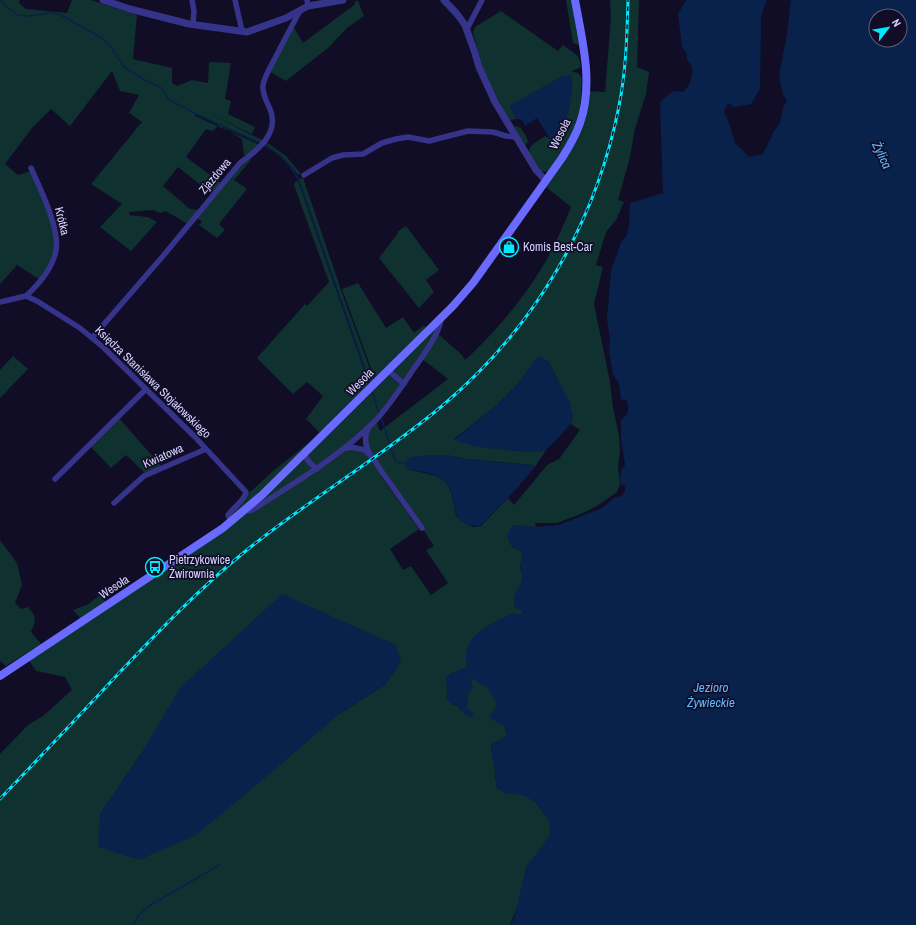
<svg xmlns="http://www.w3.org/2000/svg" width="916" height="925" font-family="'Archivo Narrow',sans-serif">
  <rect width="100%" height="100%" fill="#110d27"/>
  <path fill="#0f312f" fill-rule="evenodd" d="M0 0H20L19 3 26 9 67 13 72 0H91L137 15 133 59 172 68V83L177 86 192 80 208 83 209 62 231 63 225 99 231 101 228 114 255 127 252 134 212 115 262 140 261 143 195 113V116L260 145 248 155H244L242 139 219 125 213 131 206 129 186 157 221 183 212 194 178 167 163 186 190 209 199 210 187 223H186L166 211 160 213 153 210 129 212V215L148 217 157 222 131 251 100 227 122 204 91 184 142 122 129 113 139 95 120 91 112 71 70 126 51 109 32 128 5 164 18 175 31 171C39 191 58 228 55 249 53 261 46 270 39 279L17 265 0 284Z
    M566 0H571L579 44 578 45 573 43Z
    M610 0H639L637 67 649 72 646 94 635 129 629 161 618 200 624 202 616 220 606 232 596 265 603 267 594 304 610 382 613 408 619 435 620 451 618 467 620 485 617 492 597 506 581 514 557 523H535L536 527 514 525 512 547 521 551 523 557 520 566 523 579 515 595 514 606 523 611 520 615 466 657 468 667 450 674 452 704 458 706 461 711 470 712 467 708 469 674C475 681 484 683 489 689 496 696 505 726 507 736L491 745 497 788 507 794H518L528 797 536 803 549 820V837L541 848 510 925H0V754L28 725 43 716 72 690 65 677 36 671 28 659 231 521 441 320 437 333 461 354 465 360C497 331 533 288 552 249 559 236 565 221 571 207L546 187 567 150 586 91 605 92 611 17ZM421 358 448 379 380 431 376 420ZM537 358 549 362 562 389 573 416 571 424 580 430 559 459 547 465 514 505 508 498 481 526 473 527 461 521 456 515 451 492 446 482 437 476 407 469 410 458 430 455H446L466 459 532 465 535 467 546 450C516 455 484 445 454 439L496 406 518 384ZM367 432 366 447 344 449ZM382 473 422 528 434 546 426 550 448 583 431 595 411 566 403 570 390 549 419 529 381 476ZM386 684 338 715 100 814 141 754Z
    M358 1 364 16 347 28 328 48 286 81 270 72 293 26 303 43 354 5 355 3 354 2Z
    M501 11 558 51 563 45C571 51 583 56 580 68L571 71 578 73 582 78 580 111 576 123 568 142 549 171 546 172 540 171 528 152 532 145 545 136 550 139 563 76 510 106 516 119 509 120 485 75 473 33 475 27Z
    M516 126C522 127 527 136 528 142L524 146 514 127Z
    M266 142 286 156 301 174 298 175C289 162 279 153 265 144Z
    M250 158 251 160 234 180 247 189 219 224 225 230 217 238 199 225 202 222 197 218 241 163Z
    M303 178 341 290 374 380 370 383 299 179Z
    M298 181 369 384 320 433 306 419 323 396 307 382 293 394 257 358 305 304 307 306 329 282 294 185 295 182Z
    M406 226 439 270 426 280 434 292 419 308 379 258 398 233 397 232Z
    M358 283 386 328 403 317 414 333 424 325 426 329 375 379 342 289Z
    M13 356 28 369 0 398V370Z
    M119 418 162 467 146 474 126 455 111 468 90 446Z
    M316 437 262 490 233 516H231L233 510 247 492 249 493 273 471Z
    M0 540 17 563 22 585 15 603 21 609 28 607C37 617 36 620 31 632L41 644 6 666 0 661Z
    M100 595 106 602 81 619 73 610 87 605Z"/>
  <path fill="#08224b" fill-rule="evenodd" d="M686 0H767L761 16 760 89 751 104 734 107 728 103 724 112 729 123 735 143 749 157 763 154 774 131 780 123 783 107 787 101 783 95 779 76 787 34 791 0H916V925H510L514 919 526 867 549 837V820L536 803 528 797 518 794H507L497 788 491 745 507 736 505 726 489 718 497 705 489 689 474 680 470 675 473 688 468 693 467 708 474 714 473 716 470 717 461 711 458 706 452 704 447 700 446 678 450 674 467 667C467 664 466 660 466 657 466 633 494 622 513 613L520 615 523 611 514 606 515 595 523 579 520 566 523 557 521 551 512 547 508 540V532L514 525 536 527 559 525 602 508 614 498 621 496 625 492V486L621 484C620 476 619 471 625 465L621 438V420C628 414 630 410 627 401L621 399 619 384 613 374 609 353 610 339 607 319 611 271 621 242 626 237 629 225 630 203 663 193 660 103 664 98 673 91 683 92C691 84 693 77 692 66L687 60V54L682 47 678 14ZM876 16H900V40H876Z
    M569 75 572 77C574 99 567 120 558 140L550 139 537 118 525 126 522 120 516 119 509 106 563 76Z
    M541 356 549 362 558 381 569 400 573 416 571 424 554 442 546 450 534 452 485 448 470 445 454 440 496 406 518 384 537 358Z
    M430 455H446L466 459 494 462 532 465 535 467 518 487 481 525C446 530 460 497 445 481 435 472 420 472 407 469L404 463 409 458Z
    M282 594 396 645 401 662 386 684 338 715 273 771 196 835 139 860 98 847 100 814 141 754 180 688Z"/>
  <g fill="none" stroke-linecap="round" stroke-linejoin="round">
    <path stroke="#08224b" stroke-width="1.5" d="M1 0 5 5 17 15 27 16 50 13 58 14 68 19 100 37 108 43 124 67 145 80 163 89 168 99 198 115 260 143
      M264 145C282 154 291 165 300 183L370 383
      M372 391 379 414
      M381 417 395 460 399 463H404
      M133 925 139 915 149 906 221 864"/>
    <path stroke="#36348a" stroke-width="5.5" d="M192 0 194 11 193 24
      M235 0 242 31
      M307 0 308 6
      M467 29 482 0
      M304 175 332 158 343 155 363 154 382 143 396 139 408 137 429 141 468 131 493 132 506 136 515 137
      M26 296C39 284 53 268 56 250 60 229 40 188 31 168
      M0 302 26 296 37 301 80 328 104 348 195 437 246 492C245 500 233 508 228 515L231 521
      M92 338 163 256 240 163C258 150 280 133 270 109 267 102 262 94 263 86 264 77 270 68 274 60 283 43 291 27 300 11
      M389 371 404 384
      M368 429C364 437 365 445 369 453
      M347 448 351 447 365 450 373 458 382 472 422 528
      M304 455 310 463 317 469
      M55 479 146 389
      M114 503 144 476 206 449
      M245 510 250 511 257 507C298 481 340 456 375 421 390 405 402 386 415 367 424 354 438 336 441 320"/>
    <path stroke="#36348a" stroke-width="7" d="M103 0 130 9 189 24 247 32 286 18 308 6 343 0
      M444 0 457 14 465 25 474 50 479 67 495 102 536 170 546 181"/>
    <path stroke="#6a6aff" stroke-width="8" d="M0 676 223 528 262 495 453 306 473 283 562 158C569 147 576 135 580 123 594 83 582 40 575 0"/>
    <defs>
      <path id="rail" d="M0 799C40 757 80 715 120 672 159 631 198 590 242 554 306 501 379 459 442 406 534 329 596 223 619 106 626 71 627 35 628 0"/>
    </defs>
    <use href="#rail" stroke="#00eafe" stroke-width="3"/>
    <use href="#rail" stroke="#110d27" stroke-width="1.5" stroke-dasharray="4.5" stroke-linecap="butt"/>
  </g>
  <defs>
    <symbol id="shop-ring" viewBox="-11 -11 22 22"><circle r="9.5" fill="#110d27" stroke="#00eafe" stroke-width="1.5"/><path d="M-5-2.5h2.3a2.7 3.5 0 0 1 5.4 0H5L5.5 6h-11ZM-1.5-2.5h3a1.5 2.3 0 0 0-3 0Z" fill="#00eafe"/></symbol>
    <symbol id="bus-ring" viewBox="-11 -11 22 22"><circle r="9.5" fill="#110d27" stroke="#00eafe" stroke-width="1.5"/><path d="M-5-6H5V4H4V6H2V4H-2V6H-4V4H-5ZM-3.5-4V0h7V-4ZM-3.5 1.2v1.5H-2V1.2ZM2 1.2v1.5H3.5V1.2Z" fill="#00eafe"/></symbol>
  </defs>
  <g fill-rule="evenodd">
    <use href="#shop-ring" x="498" y="236" width="22" height="22"/>
    <use href="#bus-ring" x="144" y="556" width="22" height="22"/>
  </g>
  <g text-anchor="middle" dominant-baseline="central" stroke-width="3.5" stroke-linejoin="round" paint-order="stroke">
    <g font-size="12" fill="#d7d3ff" stroke="#110d27">
      <text transform="translate(560 134) rotate(-63)">Wesoła</text>
      <text transform="translate(215 176) rotate(-50)">Zjazdowa</text>
      <text transform="translate(62 221) rotate(76)">Krótka</text>
      <text transform="translate(153 382) rotate(44)">Księdza Stanisława Stojałowskiego</text>
      <text transform="translate(360 382) rotate(-45)">Wesoła</text>
      <text transform="translate(163 456) rotate(-24)">Kwiatowa</text>
      <text transform="translate(114 587) rotate(-33)">Wesoła</text>
    </g>
    <g font-size="12" fill="#d7d3ff" stroke="#110d27" text-anchor="start">
      <text x="523" y="247">Komis Best-Car</text>
      <text x="169" y="560">Pietrzykowice<tspan x="169" dy="14">Żwirownia</tspan></text>
    </g>
    <g font-size="13" font-style="italic" fill="#61b9ff" stroke="#110d27">
      <text transform="translate(882 155) rotate(64)">Żylica</text>
      <text x="711" y="687">Jezioro<tspan x="711" dy="15">Żywieckie</tspan></text>
    </g>
  </g>
  <g transform="translate(888 28) rotate(59)"><circle r="19" fill="#110d27" stroke="#605c7d"/>
  <path d="M0-3L7 15L0 10L-7 15Z" fill="#00eafe"/>
  <text y="-6" font-size="11" font-weight="bold" text-anchor="middle" fill="#d7d3ff">N</text>
  </g>
</svg>
